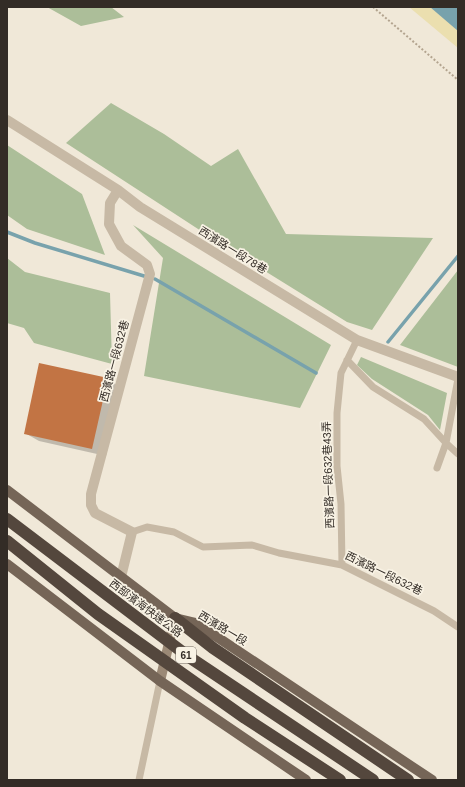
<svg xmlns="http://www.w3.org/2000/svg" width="465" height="787" font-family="Helvetica,'Noto Sans TC',sans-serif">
  <rect width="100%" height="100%" fill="#f0e8d8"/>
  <path fill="#acbe99" d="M47 7H111L124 17 81 26Z
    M111 103 164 134 211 166 238 149 286 234 433 238 372 330 347 322 218 242 66 143Z
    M7 145 82 194 105 255 27 229 7 215Z
    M133 225 331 345 300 408 144 376 163 258Z
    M7 258 25 272 110 293 112 364 34 343 24 328 7 323Z
    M458 270V367L400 345Z
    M361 357 447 393 440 430 428 415 372 379 357 365Z"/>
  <path fill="#ebdfaf" d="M409 7H458V48Z"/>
  <path fill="#78a2ac" d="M430 7H458V31Z"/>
  <path fill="#0003" d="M107 379 121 387 106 456 39 441 25 433Z"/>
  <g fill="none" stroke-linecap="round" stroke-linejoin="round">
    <path stroke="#78a2ac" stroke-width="3.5" d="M7 232 35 243 144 276
      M155 279 316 373
      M388 342 458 256"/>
  </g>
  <path fill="#c27444" d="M39 363 108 378 92 449 24 434Z"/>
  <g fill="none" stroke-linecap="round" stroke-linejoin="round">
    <path stroke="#b3a48f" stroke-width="2" stroke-dasharray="2 2" stroke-linecap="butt" d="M373 7 458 80"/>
    <path stroke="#c7b9a5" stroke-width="7" d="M347 360 373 387 424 419 446 443 458 454
      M437 468 446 443 458 379
      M132 532 147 527 174 532 203 547 252 545 279 553 342 565 434 611 458 627
      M342 565 341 504 337 466V413L341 373 357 340
      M139 780 160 681"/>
    <path stroke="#c7b9a5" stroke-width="10" d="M7 120 118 190 140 207 357 340 458 377
      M118 190 110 203 109 224 121 246 147 265 150 274 91 494V505L95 513 132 532 121 577"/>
    <path stroke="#9b8976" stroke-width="10" d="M160 681 175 618"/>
    <path stroke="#756557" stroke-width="10" d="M7 490 175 618 196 623 432 780
      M7 564 160 681 306 780"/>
    <path stroke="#54473d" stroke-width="12" d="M7 519 189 657 373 780
      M7 541 98 614 245 718 340 780
      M175 618 213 648 408 780"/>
  </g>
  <g text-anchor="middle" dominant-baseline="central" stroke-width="3.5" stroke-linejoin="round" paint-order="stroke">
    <rect fill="#f8f2e4" stroke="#6e675f" stroke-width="1" x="176" y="647" width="20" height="16" rx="3"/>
    <g font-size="10" font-weight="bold" fill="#332c26">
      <text x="186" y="655">61</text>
    </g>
    <g font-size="11" fill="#332c26" stroke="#f8f2e4">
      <text transform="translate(233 250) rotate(32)">西濱路一段78巷</text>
      <text transform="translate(114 361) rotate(-75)">西濱路一段632巷</text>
      <text transform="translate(328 475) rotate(-92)">西濱路一段632巷43弄</text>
      <text transform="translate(384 573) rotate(26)">西濱路一段632巷</text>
      <text transform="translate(146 608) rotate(37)">西部濱海快速公路</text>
      <text transform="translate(223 628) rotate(31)">西濱路一段</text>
    </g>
  </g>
  <rect width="465" height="787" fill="none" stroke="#332c26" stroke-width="16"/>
</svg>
